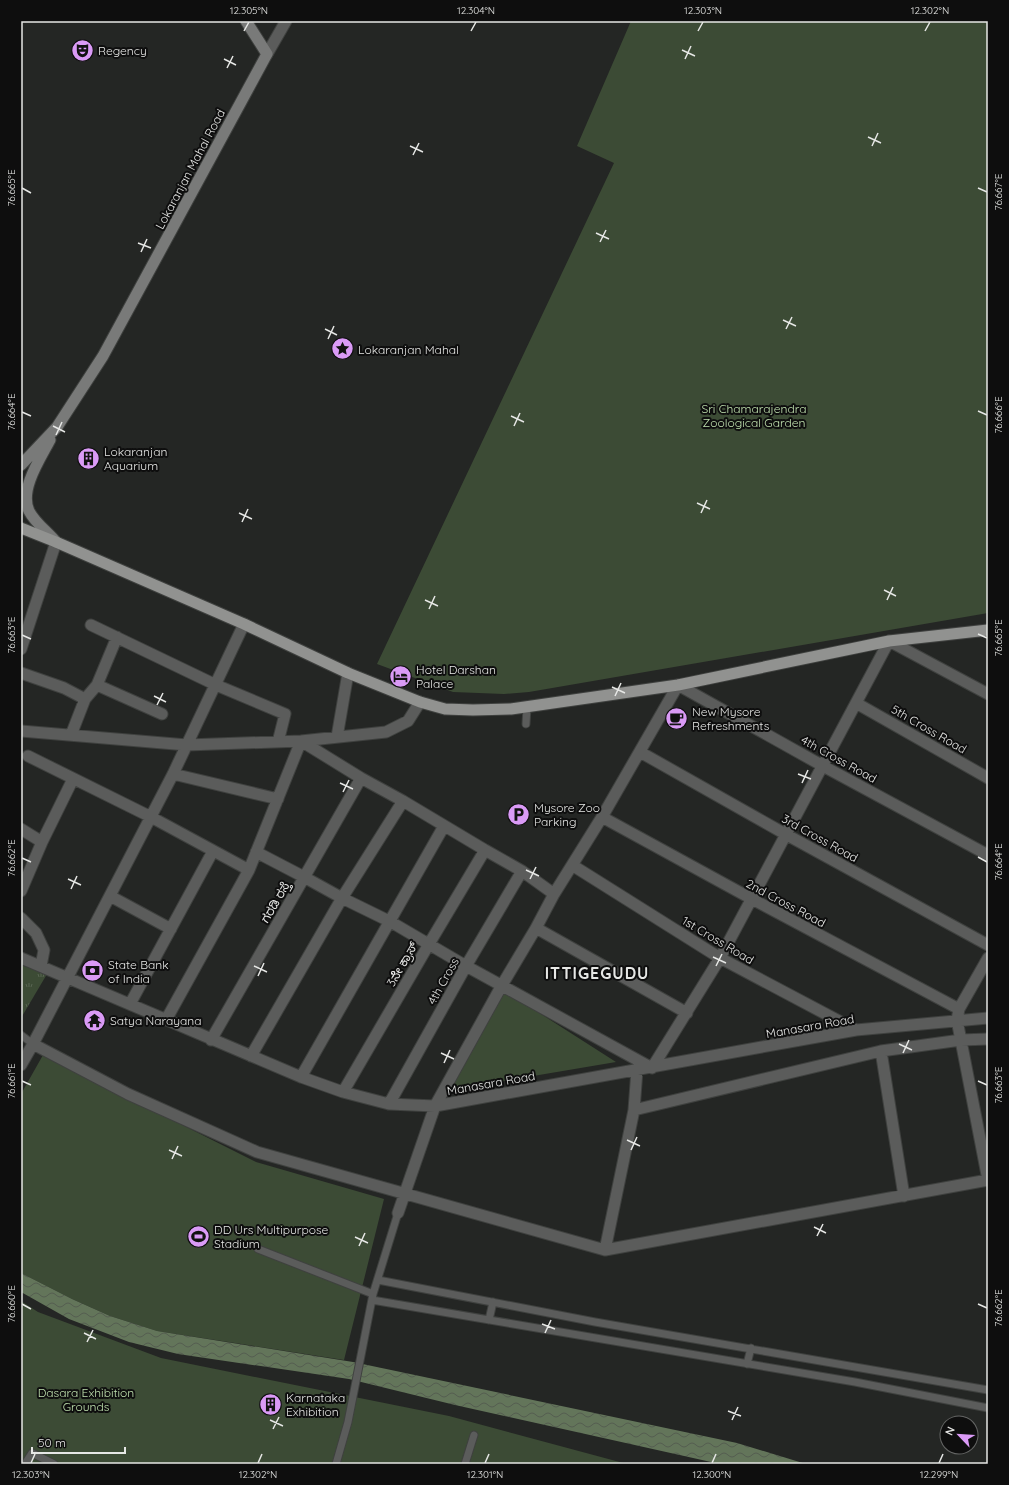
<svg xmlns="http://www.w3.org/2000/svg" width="1009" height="1485" font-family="Quicksand,'Noto Sans Kannada',sans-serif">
  <defs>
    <pattern id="grass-tufts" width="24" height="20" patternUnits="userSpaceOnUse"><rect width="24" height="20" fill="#3c4b35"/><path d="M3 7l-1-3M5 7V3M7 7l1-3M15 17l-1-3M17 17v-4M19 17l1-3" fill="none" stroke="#586552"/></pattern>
    <pattern id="water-waves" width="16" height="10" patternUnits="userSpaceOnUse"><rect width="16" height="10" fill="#63755a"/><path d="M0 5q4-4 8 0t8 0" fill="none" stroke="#545d50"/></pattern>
  </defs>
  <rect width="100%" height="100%" fill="#242624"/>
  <path fill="url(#grass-tufts)" d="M21 965 47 974 21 1018Z"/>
  <path fill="#3c4b35" d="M631 21H988V613L529 692 504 694 453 692 377 664 614 163 577 146Z
    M505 991 616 1062 450 1090Z
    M43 1055 256 1162 384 1199 344 1360 157 1331 110 1316 72 1299 21 1273V1094Z
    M21 1301 38 1312 161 1358 449 1416 627 1464H21Z"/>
  <path fill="url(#water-waves)" d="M21 1273 72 1299 110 1316 157 1331 353 1362 737 1443 806 1464H720L455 1405 349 1379 178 1354 129 1342 69 1319 21 1292Z"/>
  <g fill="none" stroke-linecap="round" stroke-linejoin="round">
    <defs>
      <path id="service" d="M526 724 527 707
        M21 1035 33 1044
        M258 1249 373 1294
        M378 1280 595 1322 988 1390
        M372 1300 855 1382 988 1408
        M489 1320 493 1302
        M747 1364 751 1348
        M25 1464 32 1453 54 1464
        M336 1464 348 1422 373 1294 398 1213
        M465 1464 474 1435"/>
      <path id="minor" d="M91 625 216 685 285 714 278 742
        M21 649 56 542
        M21 673 64 688 85 699
        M97 685 162 714
        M856 703 988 778
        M21 731 187 745 301 741 386 732 408 721 420 702
        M71 735 85 699 97 685 117 637
        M337 737 348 673
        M640 752 787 835 988 945
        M28 756 151 817 249 870
        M173 774 278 799
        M602 817 752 899 959 1009
        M21 829 42 842
        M256 852 304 877 342 898 391 922 466 966 652 1068 720 958 889 641 988 694
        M572 865 720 958 856 1030
        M21 891 42 842 73 779
        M110 896 171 929
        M21 918 36 933 44 950 41 966
        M536 928 687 1013
        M21 958 301 1077 343 1092 389 1104 435 1106 856 1030 988 1018
        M988 958 959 1009 957 1020 988 1180
        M130 1004 213 851
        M166 1020 249 870 301 741 361 778 403 801 485 850 522 871 554 894
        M211 1040 361 778
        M33 1044 128 1094 257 1152 605 1250 988 1180
        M881 1051 904 1196
        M251 1056 342 898 403 801
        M21 1065 33 1044 173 774 244 624
        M301 1077 444 826
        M343 1092 429 944 485 850
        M389 1104 466 966 522 871
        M634 1110 881 1051 961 1040 988 1039
        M398 1213 435 1106 502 985 536 928 554 894 602 817 678 685 823 766 988 855
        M605 1250 634 1110 637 1070"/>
      <path id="tertiary" d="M267 54 286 21"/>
      <path id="secondary" d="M50 440C40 459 19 490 29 511 35 523 48 532 56 542
        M21 465 57 427 103 356 267 54 246 21"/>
      <path id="primary" d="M21 528 56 542 244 624 348 673 420 702 445 709 473 710 511 709 678 685 889 641 988 630"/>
    </defs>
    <use href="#service" stroke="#3f413f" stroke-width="9"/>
    <use href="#minor" stroke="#3f413f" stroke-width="13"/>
    <use href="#tertiary" stroke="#3f413f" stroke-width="13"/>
    <use href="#secondary" stroke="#3f413f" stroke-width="13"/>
    <use href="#primary" stroke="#3f413f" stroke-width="13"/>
    <use href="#service" stroke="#5b5c5b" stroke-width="7"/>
    <use href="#minor" stroke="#5b5c5b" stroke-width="11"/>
    <use href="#tertiary" stroke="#5b5c5b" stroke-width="11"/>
    <use href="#secondary" stroke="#797a79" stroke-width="11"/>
    <use href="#primary" stroke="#919290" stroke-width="11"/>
  </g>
  <path fill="none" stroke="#e6e7e5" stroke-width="1.5" d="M244 31 249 22M471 31 476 22M698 31 703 22M925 31 930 22M682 50 695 56M224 59 236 65M685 59 691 46M227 68 233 56M868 137 881 143M410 146 423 152M872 146 878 133M413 155 419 143M22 188 31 193M978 188 987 192M596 233 609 239M600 242 606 230M138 243 151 248M141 252 147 239M783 320 796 326M325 329 337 335M786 329 792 317M328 339 334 326M978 411 987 415M22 412 31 416M511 416 524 422M53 426 65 432M514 426 520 413M56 435 62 422M697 503 710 509M239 513 252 519M701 513 707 500M242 522 248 509M884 590 896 596M425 600 438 606M887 600 893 587M429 609 435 596M978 634 987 638M22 635 31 639M612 687 625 693M154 696 166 702M615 696 621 683M157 705 163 693M798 774 811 779M340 783 353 789M802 783 808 770M343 792 349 780M978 857 987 862M22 858 31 862M526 870 539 876M68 879 81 885M530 879 536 867M71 889 77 876M713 957 726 963M254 966 267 972M716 966 722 954M258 976 264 963M899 1044 912 1050M441 1053 454 1059M903 1053 909 1040M444 1063 450 1050M22 1081 31 1085M978 1081 987 1085M627 1140 640 1146M169 1150 182 1156M631 1150 637 1137M172 1159 178 1146M814 1227 826 1233M817 1236 823 1224M355 1237 368 1243M359 1246 365 1233M22 1304 31 1309M978 1304 987 1308M542 1324 555 1329M84 1333 96 1339M545 1333 551 1320M87 1342 93 1330M728 1411 741 1416M270 1420 283 1426M732 1420 738 1407M273 1429 279 1417M31 1463 35 1454M258 1463 262 1454M485 1463 489 1454M712 1463 716 1454M939 1463 943 1454"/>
  <defs>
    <symbol id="theatre-disc" viewBox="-11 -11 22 22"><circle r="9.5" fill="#da9af6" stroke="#0e0e0e"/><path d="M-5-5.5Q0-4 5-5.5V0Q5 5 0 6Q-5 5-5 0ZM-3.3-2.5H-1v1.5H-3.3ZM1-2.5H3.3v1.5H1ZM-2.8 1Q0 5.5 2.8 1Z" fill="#111"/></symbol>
    <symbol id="sight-disc" viewBox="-11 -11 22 22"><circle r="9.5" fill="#da9af6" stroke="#0e0e0e"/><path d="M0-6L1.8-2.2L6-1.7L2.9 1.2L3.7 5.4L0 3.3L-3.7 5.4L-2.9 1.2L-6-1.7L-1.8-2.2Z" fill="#111"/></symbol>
    <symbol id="building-disc" viewBox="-11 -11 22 22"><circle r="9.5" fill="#da9af6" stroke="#0e0e0e"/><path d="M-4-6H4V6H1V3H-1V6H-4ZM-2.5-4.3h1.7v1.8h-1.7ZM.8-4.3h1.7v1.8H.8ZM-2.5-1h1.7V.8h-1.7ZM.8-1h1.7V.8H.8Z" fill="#111"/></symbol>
    <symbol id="hotel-disc" viewBox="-11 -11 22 22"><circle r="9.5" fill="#da9af6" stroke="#0e0e0e"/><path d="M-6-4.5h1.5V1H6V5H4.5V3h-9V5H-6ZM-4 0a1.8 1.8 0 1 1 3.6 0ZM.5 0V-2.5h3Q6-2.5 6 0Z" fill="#111"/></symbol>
    <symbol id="cafe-disc" viewBox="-11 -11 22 22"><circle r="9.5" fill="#da9af6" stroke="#0e0e0e"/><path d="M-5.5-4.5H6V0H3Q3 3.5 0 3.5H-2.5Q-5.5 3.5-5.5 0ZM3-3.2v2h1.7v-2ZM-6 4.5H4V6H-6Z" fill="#111"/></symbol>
    <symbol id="parking-disc" viewBox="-11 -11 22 22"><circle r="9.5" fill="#da9af6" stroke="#0e0e0e"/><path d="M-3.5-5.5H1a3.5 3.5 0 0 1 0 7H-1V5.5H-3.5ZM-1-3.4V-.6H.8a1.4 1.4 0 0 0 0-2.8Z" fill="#111"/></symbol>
    <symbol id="bank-disc" viewBox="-11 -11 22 22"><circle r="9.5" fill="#da9af6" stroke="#0e0e0e"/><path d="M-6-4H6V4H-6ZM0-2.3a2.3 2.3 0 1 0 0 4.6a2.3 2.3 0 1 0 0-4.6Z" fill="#111"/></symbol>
    <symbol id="temple-disc" viewBox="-11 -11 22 22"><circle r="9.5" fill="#da9af6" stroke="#0e0e0e"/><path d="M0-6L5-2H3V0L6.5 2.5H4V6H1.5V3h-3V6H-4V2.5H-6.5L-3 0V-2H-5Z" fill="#111"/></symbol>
    <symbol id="stadium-disc" viewBox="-11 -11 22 22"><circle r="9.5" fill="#da9af6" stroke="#0e0e0e"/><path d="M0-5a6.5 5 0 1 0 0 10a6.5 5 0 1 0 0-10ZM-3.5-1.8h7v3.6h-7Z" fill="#111"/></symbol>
  </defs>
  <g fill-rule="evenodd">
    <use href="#theatre-disc" x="70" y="38" width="25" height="25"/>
    <use href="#sight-disc" x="330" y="336" width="25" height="25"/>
    <use href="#building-disc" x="76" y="446" width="25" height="25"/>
    <use href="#hotel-disc" x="388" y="664" width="25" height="25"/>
    <use href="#cafe-disc" x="664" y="706" width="25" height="25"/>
    <use href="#parking-disc" x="506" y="802" width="25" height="25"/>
    <use href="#bank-disc" x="80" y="958" width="25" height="25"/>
    <use href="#temple-disc" x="82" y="1008" width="25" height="25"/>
    <use href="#stadium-disc" x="186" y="1224" width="25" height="25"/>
    <use href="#building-disc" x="258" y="1392" width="25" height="25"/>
  </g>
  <g text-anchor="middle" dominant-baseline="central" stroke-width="4" stroke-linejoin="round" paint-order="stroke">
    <g font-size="12" fill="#e6e7e5" stroke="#0e0e0e" text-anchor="start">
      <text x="98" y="50">Regency</text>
      <text x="358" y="349">Lokaranjan Mahal</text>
      <text x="104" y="451">Lokaranjan<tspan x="104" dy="14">Aquarium</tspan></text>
      <text x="416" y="669">Hotel Darshan<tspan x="416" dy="14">Palace</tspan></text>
      <text x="692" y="711">New Mysore<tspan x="692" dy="14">Refreshments</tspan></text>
      <text x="534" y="807">Mysore Zoo<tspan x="534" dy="14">Parking</tspan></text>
      <text x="108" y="964">State Bank<tspan x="108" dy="14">of India</tspan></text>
      <text x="110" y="1020">Satya Narayana</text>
      <text x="214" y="1229">DD Urs Multipurpose<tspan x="214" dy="14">Stadium</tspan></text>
      <text x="286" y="1397">Karnataka<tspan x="286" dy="14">Exhibition</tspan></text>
    </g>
    <g font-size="12" fill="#e6e7e5" stroke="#0e0e0e">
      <text transform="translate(190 169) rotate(-62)">Lokaranjan Mahal Road</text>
      <text transform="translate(929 729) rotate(30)">5th Cross Road</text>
      <text transform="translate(839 759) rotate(29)">4th Cross Road</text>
      <text transform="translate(820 838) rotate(29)">3rd Cross Road</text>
      <text transform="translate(275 902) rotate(-60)">ಗರಡಿ ರಸ್ತೆ</text>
      <text transform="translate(786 903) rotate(28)">2nd Cross Road</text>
      <text transform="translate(718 940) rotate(31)">1st Cross Road</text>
      <text transform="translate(402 964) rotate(-60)">3ನೆೇ ಕ್ರಾಸ್</text>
      <text transform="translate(443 981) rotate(-61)">4th Cross</text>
      <text transform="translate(810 1026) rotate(-10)">Manasara Road</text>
      <text transform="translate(491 1083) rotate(-10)">Manasara Road</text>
    </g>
    <g font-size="12" fill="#bfe0ae" stroke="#0e0e0e">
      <text x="754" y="408">Sri Chamarajendra<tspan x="754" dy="14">Zoological Garden</tspan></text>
      <text x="86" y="1392">Dasara Exhibition<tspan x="86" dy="14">Grounds</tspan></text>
    </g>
    <g font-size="16" font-weight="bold" letter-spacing="1" fill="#e6e7e5" stroke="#0e0e0e">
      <text x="597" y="973">ITTIGEGUDU</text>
    </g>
  </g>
  <rect width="1009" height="1485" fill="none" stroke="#0e0e0e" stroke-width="44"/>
  <g transform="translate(959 1435) rotate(295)"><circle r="19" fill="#0e0e0e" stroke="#646564"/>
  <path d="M0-3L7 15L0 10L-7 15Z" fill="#da9af6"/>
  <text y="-6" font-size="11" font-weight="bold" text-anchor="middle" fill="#e6e7e5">N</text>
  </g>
  <path d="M32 1447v6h93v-6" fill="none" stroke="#e6e7e5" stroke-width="2"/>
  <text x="38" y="1447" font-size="12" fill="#e6e7e5" stroke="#0e0e0e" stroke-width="3" paint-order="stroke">50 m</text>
  <rect x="22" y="22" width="965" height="1441" fill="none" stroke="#e6e7e5" stroke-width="1.5"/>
  <g font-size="10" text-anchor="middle" fill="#e6e7e5">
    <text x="249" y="14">12.305°N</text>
    <text x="476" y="14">12.304°N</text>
    <text x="703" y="14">12.303°N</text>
    <text x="930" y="14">12.302°N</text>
    <text transform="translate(11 188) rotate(-90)" y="4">76.665°E</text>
    <text transform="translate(998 192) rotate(-90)" y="4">76.667°E</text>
    <text transform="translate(11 412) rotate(-90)" y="4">76.664°E</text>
    <text transform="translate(998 415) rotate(-90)" y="4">76.666°E</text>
    <text transform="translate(11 635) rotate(-90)" y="4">76.663°E</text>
    <text transform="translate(998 638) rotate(-90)" y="4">76.665°E</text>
    <text transform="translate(11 858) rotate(-90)" y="4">76.662°E</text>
    <text transform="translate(998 862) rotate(-90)" y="4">76.664°E</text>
    <text transform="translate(11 1081) rotate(-90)" y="4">76.661°E</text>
    <text transform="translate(998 1085) rotate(-90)" y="4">76.663°E</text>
    <text transform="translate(11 1304) rotate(-90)" y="4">76.660°E</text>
    <text transform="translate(998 1308) rotate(-90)" y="4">76.662°E</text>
    <text x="31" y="1478">12.303°N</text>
    <text x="258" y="1478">12.302°N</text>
    <text x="485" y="1478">12.301°N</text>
    <text x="712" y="1478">12.300°N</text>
    <text x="939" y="1478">12.299°N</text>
  </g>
</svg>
